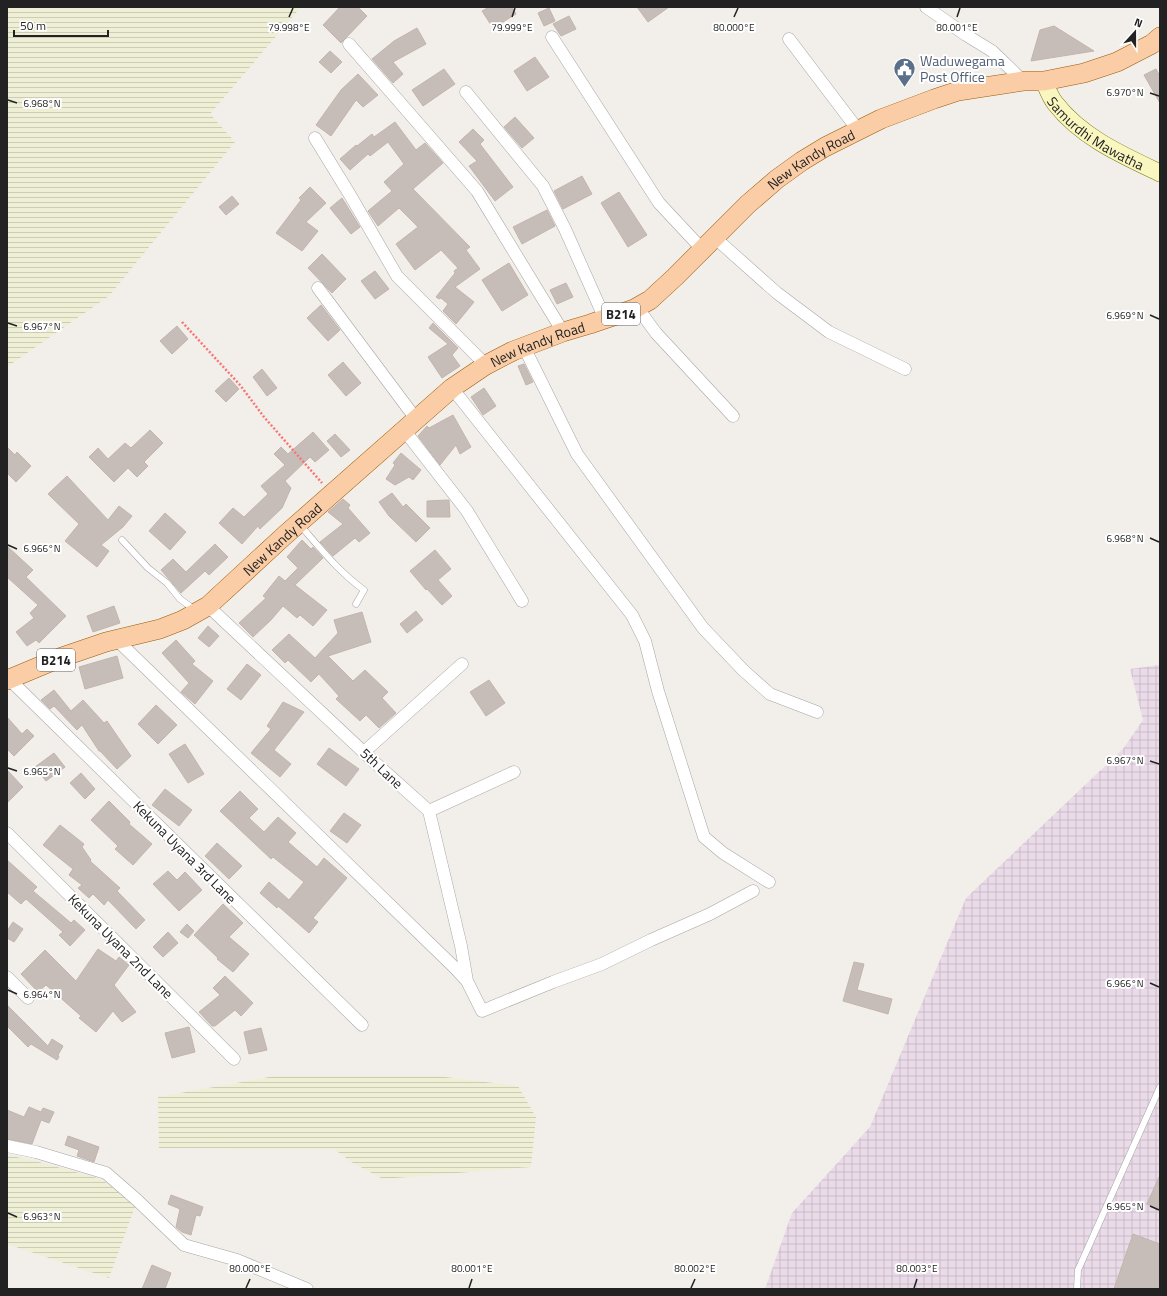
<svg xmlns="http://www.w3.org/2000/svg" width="1167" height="1296" font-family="'Titillium Web',sans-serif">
  <defs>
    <pattern id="industrial-grid" width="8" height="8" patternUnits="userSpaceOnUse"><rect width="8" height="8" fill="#ebdbe9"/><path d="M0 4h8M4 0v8" fill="none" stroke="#c9bcc8"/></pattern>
    <pattern id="farmland-rules" width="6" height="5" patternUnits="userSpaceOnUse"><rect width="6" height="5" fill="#efefd6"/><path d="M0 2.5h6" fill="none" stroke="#cdcdb7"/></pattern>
  </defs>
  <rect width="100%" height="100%" fill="#f2eee9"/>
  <path fill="url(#industrial-grid)" d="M1160 665V1289H765L792 1213 870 1127 966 898 1123 749 1143 720 1130 669Z"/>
  <path fill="url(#farmland-rules)" d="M7 7H301L210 114 235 142 109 296 7 367Z
    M275 1076H437L518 1086 536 1117 531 1167 383 1179 353 1163 334 1149 159 1148 158 1097Z
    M7 1155 35 1161 101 1179 136 1204 109 1278 7 1244Z"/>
  <path fill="#c7bdb8" stroke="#c3b4ac" d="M340 7H358L367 16 341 43 323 25Z
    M489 7H512L516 14 493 28 482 11Z
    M637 7H669L648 22Z
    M549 8 555 21 544 26 538 13Z
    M569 16 576 29 561 36 553 24Z
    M1054 26 1094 51 1031 61 1040 30Z
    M417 28 426 44 393 62 403 74 393 83 372 59 394 41Z
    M330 51 342 62 331 73 319 62Z
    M535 57 549 77 527 91 514 71Z
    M444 69 455 84 423 106 412 90Z
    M1156 69 1160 76V103L1144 75Z
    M358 74 378 95 363 107 356 100 331 136 316 125 341 90Z
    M515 117 534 138 522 148 504 127Z
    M395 122 416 150 425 143 443 163 413 189 470 247 466 250 480 269 455 287 474 302 456 324 443 311 448 304 441 298 439 299 436 297 455 273 454 271 458 268 441 250 415 270 396 244 418 227 399 208 378 226 368 211 392 191 384 182 404 164 388 142 370 156 368 154 350 170 340 159 356 145 357 146 372 134 374 137Z
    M473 129 484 140 480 144 513 187 495 201 469 166 477 161 459 142Z
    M582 176 592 194 563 209 554 191Z
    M310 187 326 203 306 222 318 231 302 251 276 233 301 200 299 198Z
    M619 192 647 235 628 247 601 203Z
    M232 196 239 204 226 215 219 207Z
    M342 198 360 227 351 234 330 208Z
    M547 210 555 226 522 244 513 227Z
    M322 254 346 279 332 293 308 268Z
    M509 263 528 295 502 311 482 280Z
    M375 271 389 289 375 299 361 281Z
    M566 283 573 297 557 304 550 290Z
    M321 305 340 330 328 341 307 318Z
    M433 323 458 348 452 355 460 366 442 378 428 357 448 344 429 328Z
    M177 326 188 339 172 354 160 341Z
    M343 362 361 383 346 396 328 375Z
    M524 364 533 382 526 385 518 366Z
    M262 369 277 388 267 396 253 377Z
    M229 378 239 389 226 402 215 391Z
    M484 388 496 406 483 415 471 397Z
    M453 415 471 447 460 454 456 445 440 465 418 436 427 426 429 428Z
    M150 430 163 443 144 462 148 466 137 477 128 468 114 482 89 457 98 448 108 459 125 443 131 448Z
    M313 432 329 450 315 462 310 457 285 481 291 488 282 508 260 529 258 526 242 544 219 523 233 508 244 517 268 494 261 486 285 465 274 454 281 447 288 454Z
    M335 434 350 450 341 457 327 441Z
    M7 447 15 455 17 452 31 466 16 482 7 473Z
    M401 453 421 470 413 480 409 477 395 485 386 479 395 465 393 463Z
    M67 476 108 520 119 506 132 516 123 527 101 545 109 551 97 567 65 541 79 524 48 494Z
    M392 493 403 507 406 504 430 528 416 542 389 516 379 502Z
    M343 499 350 505 348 508 370 533 359 542 355 538 333 556 320 542 343 524 328 512Z
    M427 501 449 500 450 517H427Z
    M165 513 186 532 170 550 149 531Z
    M302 540 311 549 313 547 323 558 295 585 327 610 313 626 300 615 297 618 283 606 271 620 253 637 239 623 266 598 263 596 279 576 285 581 298 568 287 557Z
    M215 544 228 557 209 575 205 571 181 593 161 570 173 559 186 572Z
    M7 546 33 570 26 577 66 616 39 643 36 640 27 646 16 632 34 618 30 613 38 605 7 577Z
    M435 550 451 569 438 580 452 596 442 605 427 589 426 590 410 571Z
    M114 606 120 623 93 632 87 616Z
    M416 611 423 620 407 633 400 624Z
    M362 612 371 642 328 656 353 681 365 670 388 692 382 698 396 713 379 728 366 715 360 721 336 699 339 696 319 674 311 682 288 660 285 663 272 650 289 634 315 658 338 633 334 620Z
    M208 626 219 636 209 647 198 638Z
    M176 640 195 661 192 664 213 681 195 704 181 692 189 683 162 653Z
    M117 656 123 678 85 689 79 667Z
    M247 664 261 675 241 700 227 689Z
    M489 680 505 703 486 716 470 692Z
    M54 690 71 711 83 700 104 723 107 721 131 756 117 769 100 751H99L82 725 77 730 54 706 50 709 41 700Z
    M283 702 304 712 274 750 291 764 280 777 251 753 271 729 267 726Z
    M156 705 177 725 158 744 138 724Z
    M7 717 22 734 27 729 34 736 14 756 7 749Z
    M185 744 204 774 188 783 169 754Z
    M329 748 359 769 346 786 317 764Z
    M54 753 65 767 46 781 35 767Z
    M7 770 23 787 7 803Z
    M81 773 95 789 85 799 70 783Z
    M165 789 192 810 179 826 152 805Z
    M240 791 258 809 249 818 264 832 278 817 296 833 288 842 317 867 324 858 347 878 313 918 318 922 309 933 278 906 277 908 260 893 269 882 289 900 304 882 273 857 271 859 220 811Z
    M109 801 130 822 129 824 152 844 133 865 115 849 118 846 91 820Z
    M344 813 361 825 347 843 330 831Z
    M60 825 84 844 82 847 91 860 90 861 120 888 117 891 145 920 136 929 108 900 104 905 93 894 89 898 78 888 82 885 69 875 73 869 43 845Z
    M217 843 242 866 229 879 205 856Z
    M7 860 37 887 33 891 71 923 74 920 85 930 70 946 59 935 63 932 26 899 21 904 7 892Z
    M168 871 177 880 185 872 202 890 179 911 153 884Z
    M223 904 243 923 229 937 249 954 233 972 217 959 218 958 194 935Z
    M13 922 23 929 14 942 7 938V931Z
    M187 924 194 931 188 938 180 932Z
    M168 932 178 943 163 957 153 947Z
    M98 949 116 961 119 957 129 965 114 985 136 1012 122 1022 113 1011 96 1032 79 1018 81 1016 46 985 38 992 21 974 45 950 76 981Z
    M854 962 864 964 857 990 892 999 888 1014 843 1001Z
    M225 976 253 1003 241 1016 235 1010 215 1026H212L199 1012 220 995 213 988Z
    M7 1005 48 1046 52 1039 63 1046 58 1055 59 1057 57 1060 31 1044 28 1047 7 1026Z
    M189 1027 195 1052 172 1058 165 1033Z
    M261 1028 267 1050 249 1054 244 1032Z
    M29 1107 41 1112 43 1108 54 1112 49 1123 41 1120 32 1144 7 1139V1110L24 1117Z
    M68 1136 99 1147 94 1162 77 1156 79 1150 65 1145Z
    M1160 1175V1210L1147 1204Z
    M171 1195 203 1207 200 1216 196 1215 191 1235 182 1232 176 1227 180 1209 168 1204Z
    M1133 1234 1160 1244V1289H1114Z
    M152 1265 171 1273 165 1289H142Z"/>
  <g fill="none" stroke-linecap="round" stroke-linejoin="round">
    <defs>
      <path id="lane" d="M300 525C320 548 339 572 364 590L356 604
        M122 540 148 568 167 583 180 599 195 610
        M1077 1289 1078 1270 1160 1087"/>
      <path id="street" d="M926 7 966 35 992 51 1023 81
        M552 37 659 203 702 249
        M789 39 858 130
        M349 44 477 191 563 332
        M466 92 543 186 565 229 605 319
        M315 138 350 195 397 276 486 365
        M714 237 777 293 829 332 905 369
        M318 288 416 419
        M637 307 656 333 733 416
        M524 347 577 454 703 628 744 671 770 694 817 712
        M452 388 632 615 645 641 658 691 704 837 723 853 769 882
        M404 430 467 511 522 601
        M208 606 372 760 429 811 461 946 467 981
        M117 640 455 968 467 981 482 1011 553 982 602 964 651 940 710 914 753 891
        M9 679 362 1025
        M364 752 462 664
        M429 811 514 772
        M7 833 234 1059
        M7 977 28 998
        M7 1146 36 1152 106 1173 137 1200 184 1245 237 1260 307 1289"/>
      <g id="secondary">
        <path id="s1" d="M1044 81C1047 88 1050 97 1055 103 1081 137 1122 155 1160 173"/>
      </g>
      <g id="primary">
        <path id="s2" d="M7 680 62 657 106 642 160 629 183 620 208 606 284 536 452 388 486 365 513 351 563 332 590 324 634 309 650 300 675 277 748 204 777 179 802 161 825 147 881 119 934 99 958 91 1023 81H1044L1084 73 1117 62 1152 44 1160 37"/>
      </g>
    </defs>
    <use href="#lane" stroke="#a6a6a6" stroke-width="7"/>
    <use href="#street" stroke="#a6a6a6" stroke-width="13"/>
    <use href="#secondary" stroke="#797a08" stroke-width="18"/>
    <use href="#primary" stroke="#9c5b04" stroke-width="20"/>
    <path stroke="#f77675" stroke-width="2.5" stroke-dasharray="2 2" stroke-linecap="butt" d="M182 322 240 385 264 417 322 483"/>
    <use href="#lane" stroke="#fff" stroke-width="6"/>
    <use href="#street" stroke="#fff" stroke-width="12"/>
    <use href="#secondary" stroke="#f9f6c0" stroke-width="17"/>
    <use href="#primary" stroke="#facda6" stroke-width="19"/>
  </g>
  <path fill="none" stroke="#222" stroke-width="1.5" d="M289 17 293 8M512 17 515 8M734 17 738 8M957 17 960 8M1150 93 1159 96M8 100 17 103M1150 315 1159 319M8 323 17 326M1150 538 1159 542M8 545 17 549M1150 761 1159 764M8 768 17 771M1150 983 1159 987M8 990 17 994M1150 1206 1159 1210M8 1213 17 1217M246 1288 250 1279M469 1288 472 1279M691 1288 695 1279M914 1288 917 1279"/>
  <defs>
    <symbol id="civic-pin" viewBox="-11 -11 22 30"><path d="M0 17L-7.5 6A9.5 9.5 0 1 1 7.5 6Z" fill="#5c6f8a" stroke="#fff"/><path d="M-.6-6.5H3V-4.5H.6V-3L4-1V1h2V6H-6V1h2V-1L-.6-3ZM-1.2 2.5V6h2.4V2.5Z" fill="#fff"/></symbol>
  </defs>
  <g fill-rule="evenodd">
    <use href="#civic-pin" x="892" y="56" width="25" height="34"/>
  </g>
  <g text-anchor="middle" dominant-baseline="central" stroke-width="4" stroke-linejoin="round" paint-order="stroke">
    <g fill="#fff" stroke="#646464" stroke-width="1">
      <rect x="602" y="303" width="38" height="22" rx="3"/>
      <rect x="37" y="649" width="38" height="22" rx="3"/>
    </g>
    <g font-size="13" font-weight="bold" fill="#222">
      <text x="621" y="314">B214</text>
      <text x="56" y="660">B214</text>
    </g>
    <g font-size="14" fill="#4e5e75" stroke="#fff" text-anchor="start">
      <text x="920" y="60">Waduwegama<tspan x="920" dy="16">Post Office</tspan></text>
    </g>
    <g font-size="14" fill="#222" stroke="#fff">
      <text stroke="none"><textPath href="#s1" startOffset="76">Samurdhi Mawatha</textPath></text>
      <text stroke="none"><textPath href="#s2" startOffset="975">New Kandy Road</textPath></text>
      <text stroke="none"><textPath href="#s2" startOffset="639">New Kandy Road</textPath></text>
      <text stroke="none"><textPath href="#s2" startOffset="315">New Kandy Road</textPath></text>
      <text transform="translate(382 768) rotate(43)">5th Lane</text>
      <text transform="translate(185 852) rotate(45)">Kekuna Uyana 3rd Lane</text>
      <text transform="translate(121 946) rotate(45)">Kekuna Uyana 2nd Lane</text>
    </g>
  </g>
  <g font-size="10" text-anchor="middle" fill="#222" stroke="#fff" stroke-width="4" stroke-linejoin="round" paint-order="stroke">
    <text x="734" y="31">80.000°E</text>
    <text x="289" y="31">79.998°E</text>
    <text x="512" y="31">79.999°E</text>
    <text x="957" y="31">80.001°E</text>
    <text x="1125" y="96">6.970°N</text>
    <text x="42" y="107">6.968°N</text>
    <text x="1125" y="319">6.969°N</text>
    <text x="42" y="330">6.967°N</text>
    <text x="1125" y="542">6.968°N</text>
    <text x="42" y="552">6.966°N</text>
    <text x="1125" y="764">6.967°N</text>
    <text x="42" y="775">6.965°N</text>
    <text x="1125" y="987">6.966°N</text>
    <text x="42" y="998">6.964°N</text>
    <text x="1125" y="1210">6.965°N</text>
    <text x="42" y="1220">6.963°N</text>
    <text x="250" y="1272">80.000°E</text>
    <text x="472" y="1272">80.001°E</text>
    <text x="695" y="1272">80.002°E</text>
    <text x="917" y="1272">80.003°E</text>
  </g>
  <rect width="1167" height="1296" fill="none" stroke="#222222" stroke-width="16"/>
  <g transform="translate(1135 32) rotate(21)" stroke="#ffffff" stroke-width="3" paint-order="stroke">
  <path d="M0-3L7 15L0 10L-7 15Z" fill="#222222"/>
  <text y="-6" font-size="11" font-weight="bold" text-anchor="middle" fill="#222222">N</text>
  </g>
  <path d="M14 30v6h94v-6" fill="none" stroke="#222222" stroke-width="2"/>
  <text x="20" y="30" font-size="12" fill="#222222" stroke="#ffffff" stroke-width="3" paint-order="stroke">50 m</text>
</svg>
